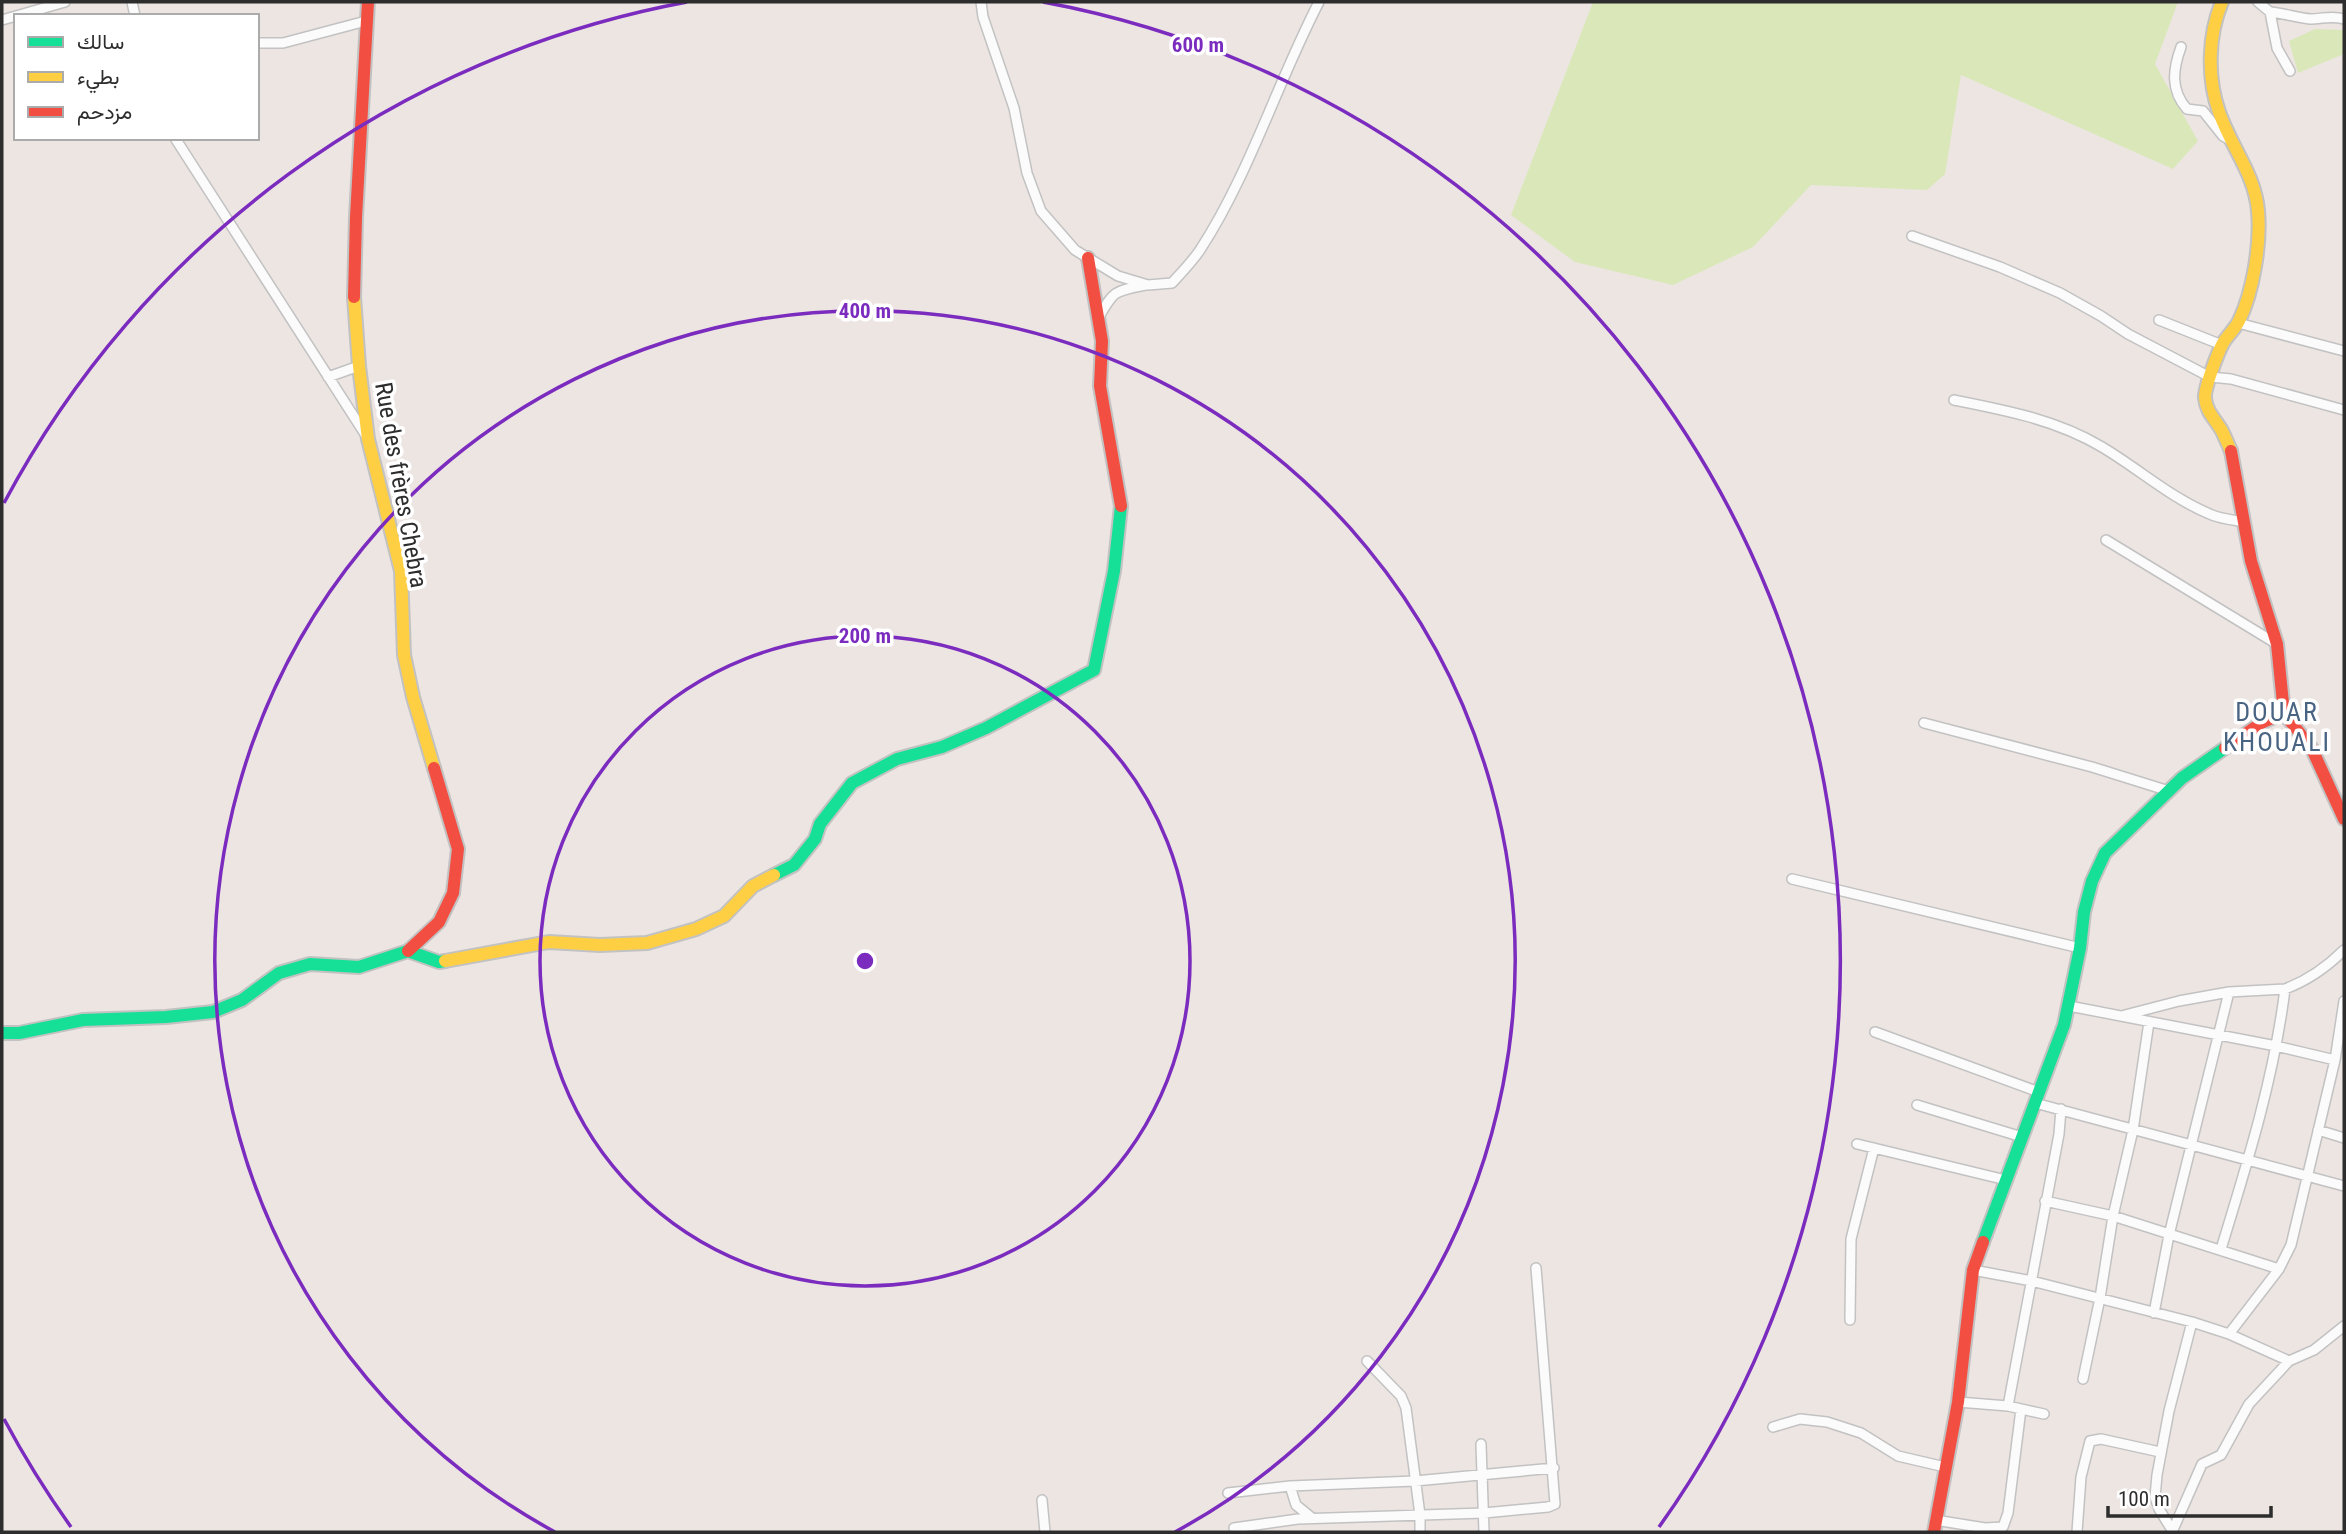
<svg xmlns="http://www.w3.org/2000/svg" width="2346" height="1534" font-family="'Roboto Condensed',Vazirmatn,sans-serif">
  <rect width="100%" height="100%" fill="#ece5e2"/>
  <path fill="#dae8b9" d="M1593 2H2178L2155 64 2198 141 2173 169 1961 75 1945 174 1927 190 1811 185 1753 247 1673 285 1575 262 1511 215Z
    M2315 29 2344 30V54L2298 73 2289 41Z"/>
  <g fill="none" stroke-linecap="round" stroke-linejoin="round">
    <defs>
      <path id="street" d="M132 2 135 16
        M981 2 983 17 1014 108 1027 173 1041 211 1075 250 1118 276 1148 285 1172 283C1181 273 1192 262 1200 250 1250 173 1277 83 1319 2
        M2258 2 2270 12 2277 48 2290 71
        M2270 12C2283 13 2298 18 2310 19 2322 19 2332 15 2344 19
        M2 20 65 2
        M257 43H283L366 21
        M2181 47C2173 69 2170 90 2187 109L2203 111 2223 136 2232 141
        M175 138 367 437
        M1912 236 2000 267 2060 293 2101 316 2128 334 2210 377 2231 379 2344 410
        M1099 317C1114 290 1115 291 1146 285
        M2159 320 2222 345
        M2238 323 2344 351
        M328 377 359 366
        M1954 400C2005 410 2057 420 2102 447 2139 469 2172 499 2212 515 2222 519 2233 520 2244 522
        M2106 540 2277 644
        M1924 723 2092 767 2169 791
        M1792 879 2080 948
        M2069 1006 2276 1046 2335 1060
        M2125 1015 2179 1001 2229 992 2285 989
        M1875 1032 2039 1092
        M2035 1103 2344 1186
        M1917 1105 2022 1137
        M2318 1130 2344 1138
        M1857 1144 2006 1180
        M2045 1201 2113 1216 2279 1269
        M2221 1249C2247 1164 2274 1078 2285 989 2309 980 2326 968 2344 950
        M1973 1270 2032 1281 2192 1322 2229 1334 2289 1361
        M2154 1313 2169 1235 2229 992
        M1850 1320 1851 1239 1874 1148
        M2229 1334 2279 1269 2291 1245 2335 1060 2344 1001
        M1367 1361 1401 1396 1406 1408 1420 1515V1532
        M2083 1379 2100 1298 2113 1216 2133 1130 2149 1022
        M1958 1402 2008 1406 2044 1414
        M2008 1406 2059 1134 2061 1109
        M1773 1427 1800 1419 1827 1422 1861 1433 1898 1456 1945 1467
        M1481 1444 1484 1532
        M1290 1486 1296 1505 1312 1518
        M1228 1493 1290 1486 1415 1481 1554 1468
        M1042 1500 1045 1532
        M1935 1520 1985 1528 2003 1527 2008 1513 2021 1409
        M1234 1528 1298 1519 1484 1513 1548 1507 1555 1504 1536 1268
        M2172 1530 2159 1509 2155 1497 2157 1475 2169 1411 2192 1322
        M2077 1532 2081 1477 2090 1441 2101 1439 2160 1452
        M2172 1532 2202 1464 2221 1455 2249 1404 2289 1361 2314 1350 2344 1326"/>
      <path id="fast" d="M774 875 794 865 815 839 820 824 852 783 897 759 942 747 986 728 1094 670 1114 571 1121 506
        M2 1033H19L83 1020 166 1017 213 1012 242 1000 279 973 310 964 359 967 408 951 439 962 445 961
        M1983 1242 2064 1025 2080 948 2084 912 2092 881 2105 853 2182 778 2225 748"/>
      <path id="slow" d="M2222 2C2208 35 2207 78 2219 112 2231 147 2255 174 2258 211 2261 244 2253 292 2239 321 2235 329 2228 335 2223 343 2218 352 2204 389 2205 398 2206 412 2216 420 2222 431 2225 437 2228 444 2231 451
        M354 297 359 366 368 439 401 571 404 655 413 697 434 768
        M445 961 549 942 600 945 647 943 696 929 724 916 753 886 774 875"/>
      <path id="jam" d="M1088 258 1102 341 1100 386 1121 506
        M354 297 356 217 368 2
        M2231 451 2251 561 2277 644 2284 713
        M2225 748 2263 722 2284 713 2312 749 2344 819
        M408 951 439 922 453 893 458 849 434 768
        M1934 1532 1958 1402 1973 1270 1983 1242"/>
    </defs>
    <use href="#street" stroke="#c3c2c2" stroke-width="12"/>
    <use href="#fast" stroke="#c3c2c2" stroke-width="16"/>
    <use href="#slow" stroke="#c3c2c2" stroke-width="16"/>
    <use href="#jam" stroke="#c3c2c2" stroke-width="16"/>
    <use href="#street" stroke="#fcfbfb" stroke-width="9"/>
    <use href="#fast" stroke="#16e098" stroke-width="12"/>
    <use href="#slow" stroke="#ffcf43" stroke-width="12"/>
    <use href="#jam" stroke="#f24e42" stroke-width="12"/>
  </g>
  <g fill="none" stroke="#7b2cbf" stroke-width="3.5">
    <circle cx="865" cy="961" r="325"/>
    <path d="M555 1532A650 650 0 1 1 1175 1532"/>
    <path d="M71 1527A975 975 0 0 1 4 1419M4 503A975 975 0 0 1 687 2M1043 2A975 975 0 0 1 1659 1527"/>
  </g>
  <g text-anchor="middle" dominant-baseline="central" stroke-width="7" stroke-linejoin="round" paint-order="stroke">
    <g font-size="24" fill="#2d2d2d" stroke="#fff">
      <text transform="translate(401 485) rotate(80)">Rue des frères Chebra</text>
    </g>
    <g font-size="26" letter-spacing="2" fill="#496483" stroke="#fff">
      <text x="2277" y="712">DOUAR<tspan x="2277" dy="30">KHOUALI</tspan></text>
    </g>
  </g>
  <circle cx="865" cy="961" r="10" fill="#7b2cbf" stroke="#fff" stroke-width="3.5"/>
  <g font-size="21" text-anchor="middle" font-weight="bold" fill="#7b2cbf" stroke="#fff" stroke-width="7" stroke-linejoin="round" paint-order="stroke">
    <text x="1198" y="52">600 m</text>
    <text x="865" y="318">400 m</text>
    <text x="865" y="643">200 m</text>
  </g>
  <rect width="2346" height="1534" fill="none" stroke="#2d2d2d" stroke-width="7"/>
  <rect x="14" y="14" width="245" height="126" fill="#ffffff" stroke="#ababab" stroke-width="2"/>
  <rect x="28" y="37" width="35" height="10" fill="#16e098" stroke="#ababab" stroke-width="2"/>
  <text x="77" y="49" font-size="21" fill="#2d2d2d">سالك</text>
  <rect x="28" y="72" width="35" height="10" fill="#ffcf43" stroke="#ababab" stroke-width="2"/>
  <text x="77" y="84" font-size="21" fill="#2d2d2d">بطيء</text>
  <rect x="28" y="107" width="35" height="10" fill="#f24e42" stroke="#ababab" stroke-width="2"/>
  <text x="77" y="119" font-size="21" fill="#2d2d2d">مزدحم</text>
  <path d="M2108 1506v10h163v-10" fill="none" stroke="#2d2d2d" stroke-width="3.5"/>
  <text x="2118" y="1506" font-size="21" fill="#2d2d2d" stroke="#ffffff" stroke-width="5" paint-order="stroke">100 m</text>
</svg>
